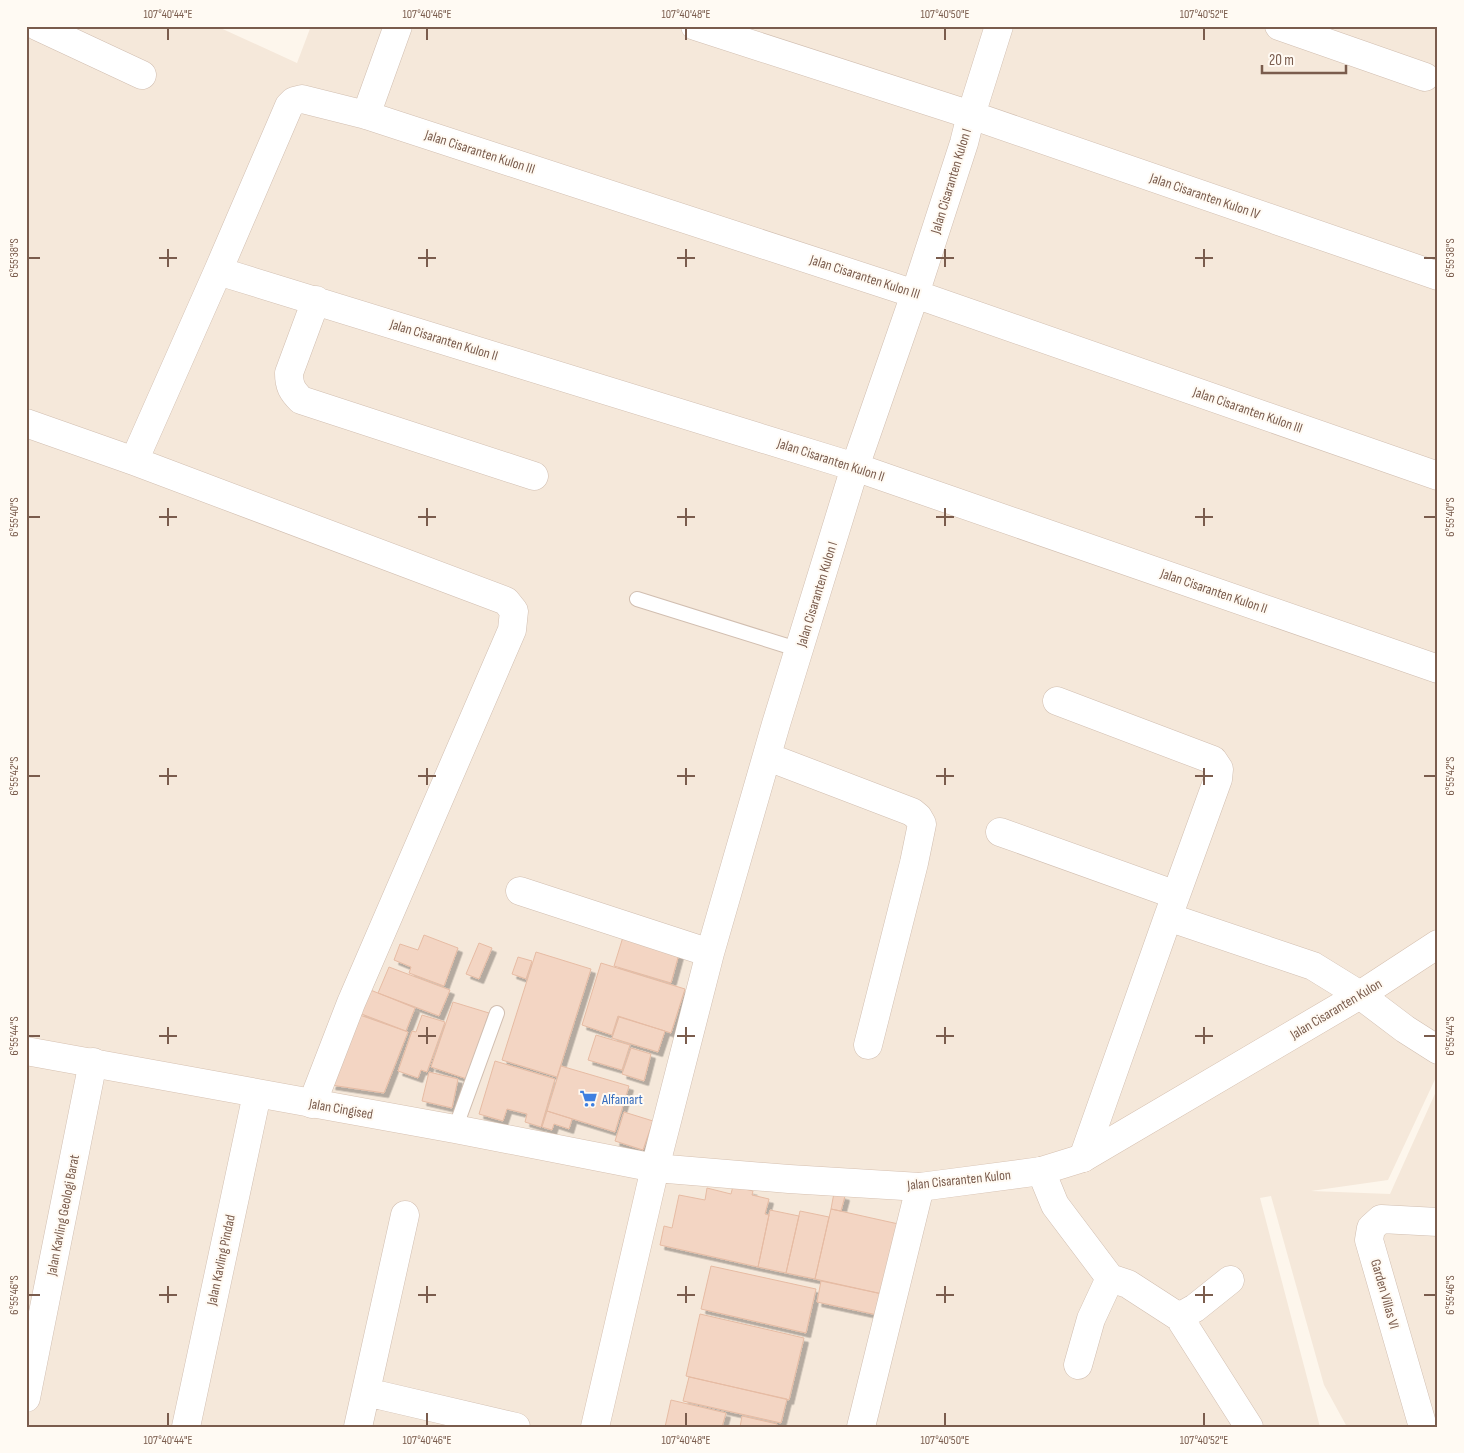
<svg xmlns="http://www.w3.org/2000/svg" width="1464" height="1453" font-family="'Sofia Sans Condensed',sans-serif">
  <defs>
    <filter id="shadow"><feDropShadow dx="4.5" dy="4.5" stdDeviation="0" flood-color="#0004"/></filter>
  </defs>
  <rect width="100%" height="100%" fill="#fdf6ec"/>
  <path fill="#f5e8da" d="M26 26H216L297 63 311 26H1438V1073L1388 1180 1311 1191 1390 1194 1438 1087V1427H1347L1324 1385 1271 1196 1260 1198 1320 1427H26Z"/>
  <path fill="#f3d5c3" stroke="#e6bba3" filter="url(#shadow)" d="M424 935 458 948 444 986 409 973 411 967 394 960 400 944 418 950Z
    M623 937 679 954 671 983 614 966Z
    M479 943 492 948 479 979 466 974Z
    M536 952 591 969 557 1077 502 1060Z
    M518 957 532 961 526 979 512 974Z
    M601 963 685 989 671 1033 618 1016 612 1035 582 1025Z
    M389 967 450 990 439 1016 378 993Z
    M368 989 415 1008 406 1031 359 1013Z
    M453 1002 489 1013 467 1079 431 1067Z
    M357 1014 408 1032 384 1093 331 1085Z
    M422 1015 445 1022 427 1072 421 1070 418 1078 398 1071 412 1031 416 1032Z
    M619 1017 665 1031 658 1052 612 1038Z
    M596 1035 630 1045 622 1070 588 1060Z
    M631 1048 651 1054 644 1081 622 1074Z
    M495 1061 555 1079 541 1127 525 1122 527 1114 507 1109 503 1121 479 1114Z
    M561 1066 629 1086 615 1132 547 1111Z
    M429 1072 458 1079 452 1108 422 1101Z
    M547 1111 572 1119 569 1129 554 1124 552 1130 542 1127Z
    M624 1112 653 1121 643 1150 615 1141Z
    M733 1186 753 1191 752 1195 769 1199 765 1214 769 1215 758 1267 660 1245 664 1226 672 1228 679 1195 705 1200 707 1188 731 1194Z
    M834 1193 845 1196 841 1211 831 1209Z
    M831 1209 903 1225 887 1295 815 1279Z
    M770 1210 799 1216 786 1273 758 1267Z
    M800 1211 829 1217 815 1279 786 1273Z
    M711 1266 816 1289 806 1333 701 1309Z
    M821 1281 887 1295 882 1316 817 1302Z
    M700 1314 804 1338 789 1400 686 1376Z
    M689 1377 787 1399 781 1423 683 1401Z
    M671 1400 726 1413 722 1427H665Z
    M742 1416 777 1424V1427H740Z"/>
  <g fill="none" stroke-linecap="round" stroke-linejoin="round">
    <defs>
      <path id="lane" d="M637 599 800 650
        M455 1129 497 1013"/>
      <path id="street" d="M37 26 142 75
        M695 26 971 115 1438 276
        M1279 26 1425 77
        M366 115 398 26
        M218 271 855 467 1438 669
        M316 300 289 373C289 386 292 391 301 400L534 476
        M26 423 134 461 506 601 514 611 512 630 351 1003 312 1104
        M134 461 218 271 289 106 294 101 302 99 366 115 915 294 1438 476
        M1057 701 1213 760 1219 769 1218 779 1168 917 1083 1158
        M768 757 912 812 918 817 922 824 914 863 868 1045
        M1000 832 1176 895
        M520 891 710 953
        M1168 917 1313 966 1360 995 1405 1029 1438 1050
        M655 1168 710 953 776 724 855 467 915 294 964 143 971 115 999 26
        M1041 1171 1055 1205 1110 1278 1128 1284 1179 1317 1195 1308 1230 1280
        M1179 1317 1249 1427
        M1078 1365 1091 1319 1110 1278
        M366 1392 516 1427
        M26 1398 93 1062
        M186 1427 257 1094
        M358 1427 405 1215
        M861 1427 920 1187
        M1423 1427 1369 1240 1371 1228 1381 1219 1438 1222"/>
      <path id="secondary" d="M26 1051 455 1129 655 1168 789 1179 920 1187 1041 1171 1083 1158 1360 995 1438 944
        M595 1427 655 1168"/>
    </defs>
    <use href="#lane" stroke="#d1beb0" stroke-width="16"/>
    <use href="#street" stroke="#d1beb0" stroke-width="29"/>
    <use href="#secondary" stroke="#d6c0b0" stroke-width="29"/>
    <use href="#lane" stroke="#fff" stroke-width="14"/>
    <use href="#street" stroke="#fff" stroke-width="28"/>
    <use href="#secondary" stroke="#fff" stroke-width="28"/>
  </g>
  <path fill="none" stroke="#7a5c4d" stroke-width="2" d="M168 28V40M427 28V40M686 28V40M945 28V40M1204 28V40M168 249V267M427 249V267M686 249V267M945 249V267M1204 249V267M28 258H40M159 258H177M418 258H436M677 258H695M936 258H954M1195 258H1213M1424 258H1436M168 508V526M427 508V526M686 508V526M945 508V526M1204 508V526M28 517H40M159 517H177M418 517H436M677 517H695M936 517H954M1195 517H1213M1424 517H1436M168 768V785M427 768V785M686 768V785M945 768V785M1204 768V785M28 776H40M159 776H177M418 776H436M677 776H695M936 776H954M1195 776H1213M1424 776H1436M168 1027V1044M427 1027V1044M686 1027V1044M945 1027V1044M1204 1027V1044M28 1036H40M159 1036H177M418 1036H436M677 1036H695M936 1036H954M1195 1036H1213M1424 1036H1436M168 1286V1303M427 1286V1303M686 1286V1303M945 1286V1303M1204 1286V1303M28 1295H40M159 1295H177M418 1295H436M677 1295H695M936 1295H954M1195 1295H1213M1424 1295H1436M168 1413V1426M427 1413V1426M686 1413V1426M945 1413V1426M1204 1413V1426"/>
  <defs>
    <symbol id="supermarket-bare" viewBox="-9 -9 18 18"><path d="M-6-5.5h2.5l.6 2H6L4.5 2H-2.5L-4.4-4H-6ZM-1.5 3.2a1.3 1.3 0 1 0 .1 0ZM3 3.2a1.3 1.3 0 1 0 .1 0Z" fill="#3f7fe0" stroke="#fffaf3" stroke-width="2.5" paint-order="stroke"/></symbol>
  </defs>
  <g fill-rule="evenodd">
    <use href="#supermarket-bare" x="576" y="1086" width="25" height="25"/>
  </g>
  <g text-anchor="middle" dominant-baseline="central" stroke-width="4" stroke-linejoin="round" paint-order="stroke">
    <g font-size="14" fill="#7a5c4d" stroke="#fffaf3">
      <text transform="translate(480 152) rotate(18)">Jalan Cisaranten Kulon III</text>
      <text transform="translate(951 181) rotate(-73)">Jalan Cisaranten Kulon I</text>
      <text transform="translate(1205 196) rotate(19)">Jalan Cisaranten Kulon IV</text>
      <text transform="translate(865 277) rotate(18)">Jalan Cisaranten Kulon III</text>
      <text transform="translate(444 340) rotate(17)">Jalan Cisaranten Kulon II</text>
      <text transform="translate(1248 410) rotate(19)">Jalan Cisaranten Kulon III</text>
      <text transform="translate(831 460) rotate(18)">Jalan Cisaranten Kulon II</text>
      <text transform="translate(1214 591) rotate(19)">Jalan Cisaranten Kulon II</text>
      <text transform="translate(817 594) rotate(-73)">Jalan Cisaranten Kulon I</text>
      <text transform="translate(1336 1009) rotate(-31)">Jalan Cisaranten Kulon</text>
      <text transform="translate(341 1109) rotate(10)">Jalan Cingised</text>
      <text transform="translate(959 1180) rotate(-6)">Jalan Cisaranten Kulon</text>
      <text transform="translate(63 1215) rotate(-79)">Jalan Kavling Geologi Barat</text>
      <text transform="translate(221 1260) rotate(-78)">Jalan Kavling Pindad</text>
      <text transform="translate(1385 1294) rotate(74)">Garden Villas VI</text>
    </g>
    <g font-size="14" fill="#366cbe" stroke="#fffaf3" text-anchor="start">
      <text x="602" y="1099">Alfamart</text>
    </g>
  </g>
  <rect width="1464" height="1453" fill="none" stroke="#fffaf3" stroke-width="55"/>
  <path d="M1262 65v8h84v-8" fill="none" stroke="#7a5c4d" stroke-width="2.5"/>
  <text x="1269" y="65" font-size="15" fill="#7a5c4d" stroke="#fffaf3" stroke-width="4" paint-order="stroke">20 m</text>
  <rect x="28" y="28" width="1408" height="1398" fill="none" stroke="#7a5c4d" stroke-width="2"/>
  <g font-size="12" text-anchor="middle" fill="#7a5c4d">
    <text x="168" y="18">107°40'44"E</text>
    <text x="427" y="18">107°40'46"E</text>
    <text x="686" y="18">107°40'48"E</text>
    <text x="945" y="18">107°40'50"E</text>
    <text x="1204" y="18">107°40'52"E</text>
    <text transform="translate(14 258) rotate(-90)" y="4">6°55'38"S</text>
    <text transform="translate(1450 258) rotate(-90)" y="4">6°55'38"S</text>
    <text transform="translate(14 517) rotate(-90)" y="4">6°55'40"S</text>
    <text transform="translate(1450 517) rotate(-90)" y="4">6°55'40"S</text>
    <text transform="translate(14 776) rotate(-90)" y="4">6°55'42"S</text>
    <text transform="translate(1450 776) rotate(-90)" y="4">6°55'42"S</text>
    <text transform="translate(14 1036) rotate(-90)" y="4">6°55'44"S</text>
    <text transform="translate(1450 1036) rotate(-90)" y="4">6°55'44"S</text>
    <text transform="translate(14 1295) rotate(-90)" y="4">6°55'46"S</text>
    <text transform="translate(1450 1295) rotate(-90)" y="4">6°55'46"S</text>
    <text x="168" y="1444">107°40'44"E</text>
    <text x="427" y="1444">107°40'46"E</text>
    <text x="686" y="1444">107°40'48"E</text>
    <text x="945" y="1444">107°40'50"E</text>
    <text x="1204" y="1444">107°40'52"E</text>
  </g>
</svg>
